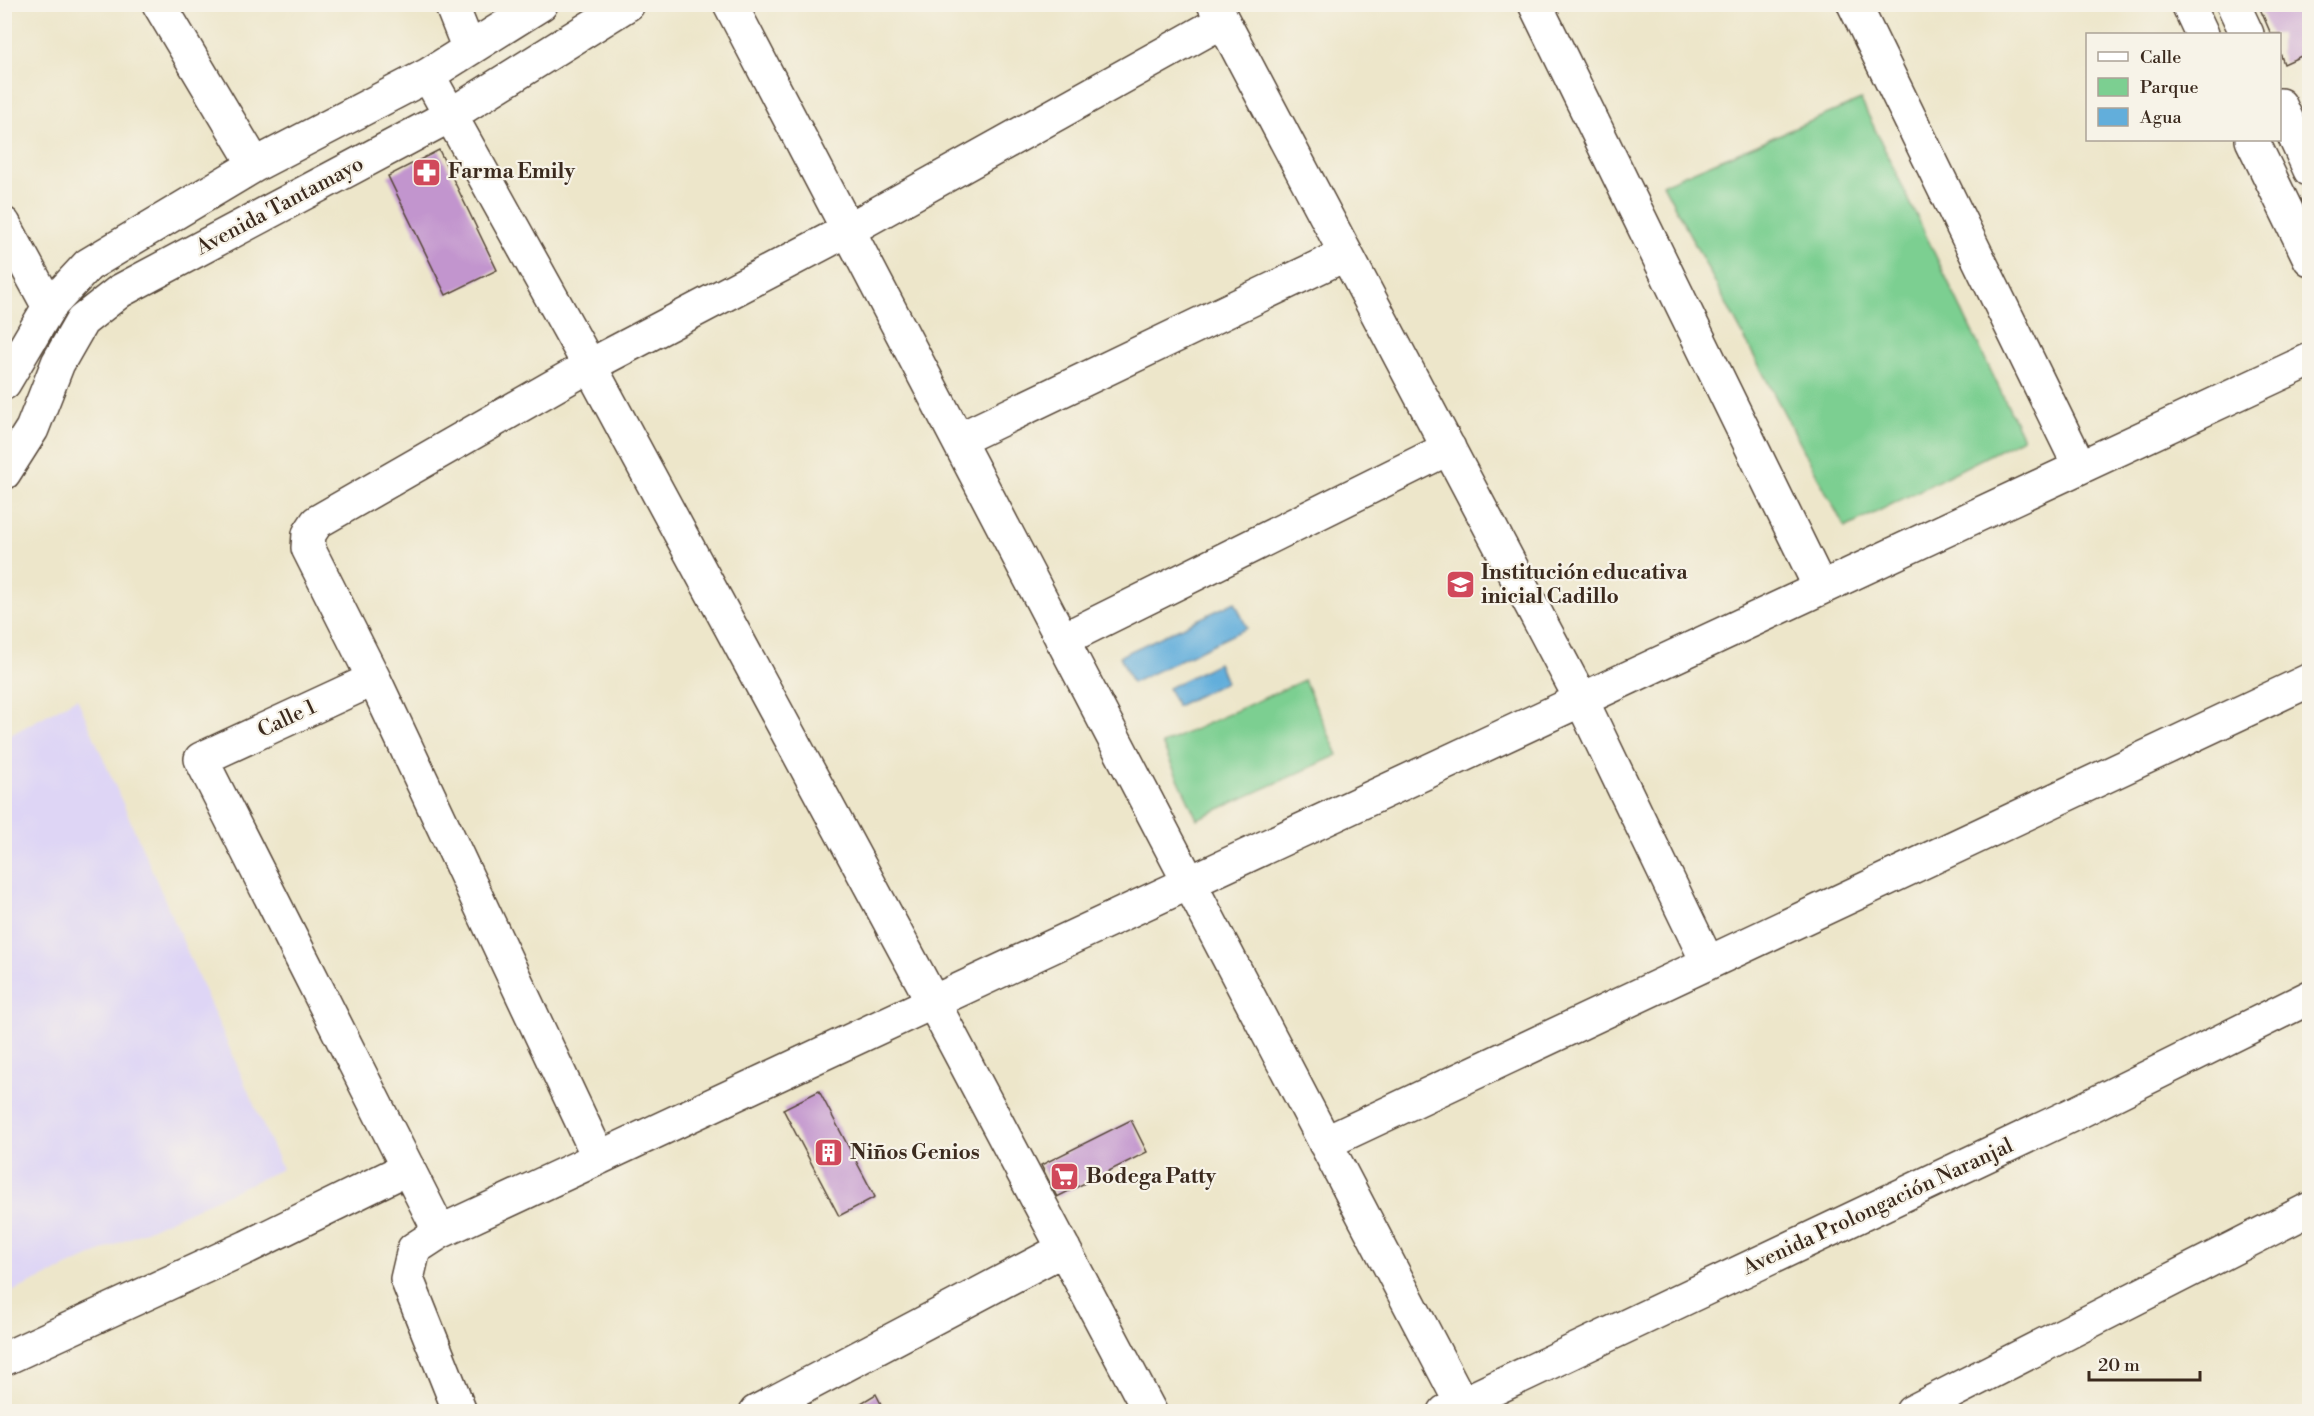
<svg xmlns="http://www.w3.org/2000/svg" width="2314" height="1416" font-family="'Libre Bodoni',serif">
  <rect width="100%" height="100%" fill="#f7f3e8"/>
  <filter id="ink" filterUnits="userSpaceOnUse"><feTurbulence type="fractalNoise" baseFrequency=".0167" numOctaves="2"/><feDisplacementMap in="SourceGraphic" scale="12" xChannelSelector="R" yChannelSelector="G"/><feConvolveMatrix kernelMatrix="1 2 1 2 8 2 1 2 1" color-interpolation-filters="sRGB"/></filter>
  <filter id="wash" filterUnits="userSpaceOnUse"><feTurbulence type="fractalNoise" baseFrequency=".008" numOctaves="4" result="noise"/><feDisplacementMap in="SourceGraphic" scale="24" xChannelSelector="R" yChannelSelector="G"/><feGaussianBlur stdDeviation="1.35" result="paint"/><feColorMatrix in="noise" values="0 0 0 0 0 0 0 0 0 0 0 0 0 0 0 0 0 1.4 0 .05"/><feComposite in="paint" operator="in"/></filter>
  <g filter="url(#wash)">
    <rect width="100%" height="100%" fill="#ede6ca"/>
    <path fill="#ded5f5" d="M77 698 282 1169 5 1295V738Z"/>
    <path fill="#7ccf91" stroke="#5c7c58" stroke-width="1.5" d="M1861 100 2023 438 1845 528 1663 184Z
      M1304 680 1338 755 1197 819 1162 744Z"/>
    <path fill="#62aedb" stroke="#4e6c7c" stroke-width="1.5" d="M1235 602 1247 628 1132 683 1120 656Z
      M1218 663 1226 682 1177 706 1168 688Z"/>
    <g id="blocks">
      <path fill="#c295ce" d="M2258 4H2310V52L2284 64 2280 53V34H2271Z
        M439 150 497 270 446 295 388 176Z
        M819 1091 875 1197 839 1216 783 1109Z
        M1131 1120 1147 1152 1057 1197 1041 1165Z
        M876 1394 885 1412H846Z"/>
    </g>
  </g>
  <g filter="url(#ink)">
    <use href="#blocks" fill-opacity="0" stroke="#564638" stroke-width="1.5"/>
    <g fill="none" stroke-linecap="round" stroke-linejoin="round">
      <defs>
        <path id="minor" d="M159 4 255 165
          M451 4 469 49
          M730 4 1466 1412
          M1214 4 1581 699 1708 963
          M1535 4 1820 587
          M1854 4 2080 467
          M2188 4 2202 34
          M2233 4 2247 34
          M428 75 599 383 933 1002 1150 1412
          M2280 105 2310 170
          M2252 140 2310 259
          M4 224 49 307
          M4 383 49 307 88 265 255 165 428 75 541 4
          M958 440 1346 254
          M4 473 32 429 58 363 82 321 120 291 449 116 628 4
          M1062 640 1449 448
          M374 679 201 759 440 1232
          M1325 1143 2310 680
          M599 1158 374 679 308 548 309 534 317 522 589 366 848 230 1223 21
          M4 1359 247 1247 408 1168
          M460 1412 407 1279 414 1249 440 1232 2310 360
          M756 1412 1064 1249
          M1445 1412 2078 1112 2310 997
          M1912 1412 2310 1209"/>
      </defs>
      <use href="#minor" stroke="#564638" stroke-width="36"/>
      <use href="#minor" stroke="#fff" stroke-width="33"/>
    </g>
  </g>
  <defs>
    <symbol id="pharmacy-square" viewBox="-11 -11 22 22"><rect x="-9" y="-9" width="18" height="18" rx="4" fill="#d1495b" stroke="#f7f3e8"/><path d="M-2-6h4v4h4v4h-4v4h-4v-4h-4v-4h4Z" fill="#fff"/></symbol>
    <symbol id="school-square" viewBox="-11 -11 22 22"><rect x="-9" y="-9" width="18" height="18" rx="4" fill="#d1495b" stroke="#f7f3e8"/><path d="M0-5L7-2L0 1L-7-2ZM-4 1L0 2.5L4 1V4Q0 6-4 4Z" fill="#fff"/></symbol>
    <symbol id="building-square" viewBox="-11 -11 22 22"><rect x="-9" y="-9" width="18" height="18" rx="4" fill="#d1495b" stroke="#f7f3e8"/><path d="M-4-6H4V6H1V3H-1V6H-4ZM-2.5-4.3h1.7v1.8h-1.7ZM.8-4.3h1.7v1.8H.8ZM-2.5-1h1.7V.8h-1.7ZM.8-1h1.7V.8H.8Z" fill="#fff"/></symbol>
    <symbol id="supermarket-square" viewBox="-11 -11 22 22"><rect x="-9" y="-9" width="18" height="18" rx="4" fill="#d1495b" stroke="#f7f3e8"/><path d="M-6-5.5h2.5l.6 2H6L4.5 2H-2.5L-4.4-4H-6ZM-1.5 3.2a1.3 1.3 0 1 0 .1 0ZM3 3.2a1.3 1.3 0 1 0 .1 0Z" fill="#fff"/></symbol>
  </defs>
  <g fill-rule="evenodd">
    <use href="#pharmacy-square" x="410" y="156" width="33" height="33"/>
    <use href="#school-square" x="1444" y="568" width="33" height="33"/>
    <use href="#building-square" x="812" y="1136" width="33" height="33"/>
    <use href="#supermarket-square" x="1048" y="1160" width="33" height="33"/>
  </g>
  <g text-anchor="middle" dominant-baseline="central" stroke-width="4.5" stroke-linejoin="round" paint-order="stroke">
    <g font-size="21" font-weight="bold" fill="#3b2a1e" stroke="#f7f3e8" text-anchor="start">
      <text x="448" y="172">Farma Emily</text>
      <text x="1481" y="573">Institución educativa<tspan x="1481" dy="24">inicial Cadillo</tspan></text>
      <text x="850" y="1153">Niños Genios</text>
      <text x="1086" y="1177">Bodega Patty</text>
    </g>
    <g font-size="21" fill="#3b2a1e" stroke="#f7f3e8">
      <text transform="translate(280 206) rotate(-28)">Avenida Tantamayo</text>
      <text transform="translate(287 719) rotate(-25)">Calle 1</text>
      <text transform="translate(1878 1207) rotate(-25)">Avenida Prolongación Naranjal</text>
    </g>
  </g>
  <rect width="2314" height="1416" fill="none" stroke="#f7f3e8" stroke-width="24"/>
  <rect x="2086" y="33" width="195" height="108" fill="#f7f3e8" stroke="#aca397" stroke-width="1.5"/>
  <rect x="2098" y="52" width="30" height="9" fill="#ffffff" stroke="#aca397" stroke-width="1.5"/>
  <text x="2140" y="63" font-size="18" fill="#3b2a1e">Calle</text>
  <rect x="2098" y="78" width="30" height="18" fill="#7ccf91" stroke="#aca397" stroke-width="1.5"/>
  <text x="2140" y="93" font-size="18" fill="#3b2a1e">Parque</text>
  <rect x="2098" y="108" width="30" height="18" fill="#62aedb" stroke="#aca397" stroke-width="1.5"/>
  <text x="2140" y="123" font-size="18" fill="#3b2a1e">Agua</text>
  <path d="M2089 1371v9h111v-9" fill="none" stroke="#3b2a1e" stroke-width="3"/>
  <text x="2098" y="1371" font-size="18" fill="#3b2a1e" stroke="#f7f3e8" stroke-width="4.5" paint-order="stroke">20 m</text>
</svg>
